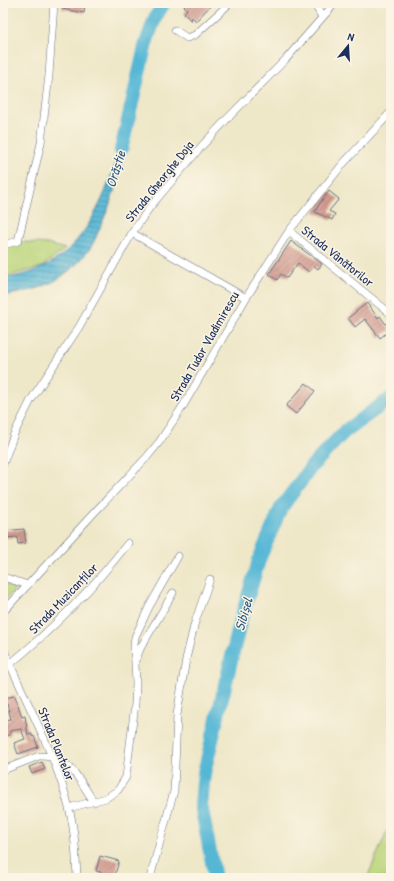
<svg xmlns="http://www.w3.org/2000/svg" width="394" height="881" font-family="'Patrick Hand',sans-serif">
  <defs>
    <pattern id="water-rules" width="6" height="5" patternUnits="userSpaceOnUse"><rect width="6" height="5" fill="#56b7d5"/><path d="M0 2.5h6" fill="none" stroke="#4695b0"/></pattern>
    <pattern id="building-hatch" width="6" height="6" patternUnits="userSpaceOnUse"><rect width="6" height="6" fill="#d39a8f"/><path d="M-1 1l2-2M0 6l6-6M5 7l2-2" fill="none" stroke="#aa7e78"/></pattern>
  </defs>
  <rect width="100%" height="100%" fill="#fcf5e5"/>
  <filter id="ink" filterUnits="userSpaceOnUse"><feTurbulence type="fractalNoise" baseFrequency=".025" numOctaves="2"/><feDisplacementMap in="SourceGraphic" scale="8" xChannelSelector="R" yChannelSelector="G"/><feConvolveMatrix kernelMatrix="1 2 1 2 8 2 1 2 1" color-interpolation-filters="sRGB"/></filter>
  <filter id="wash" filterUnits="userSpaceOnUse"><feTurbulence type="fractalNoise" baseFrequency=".012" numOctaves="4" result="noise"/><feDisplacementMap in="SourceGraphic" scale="16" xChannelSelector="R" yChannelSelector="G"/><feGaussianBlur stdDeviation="0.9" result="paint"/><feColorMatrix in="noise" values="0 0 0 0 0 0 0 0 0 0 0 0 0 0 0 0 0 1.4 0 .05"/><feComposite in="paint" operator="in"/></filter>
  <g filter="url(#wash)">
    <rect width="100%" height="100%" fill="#eee7c8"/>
    <path fill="#bad479" stroke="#6a826c" d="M24 242 47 244 65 249 42 267 3 277V247Z
      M3 584 12 586 14 589 13 592 3 602Z
      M391 820V878H367L389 826Z"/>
    <path fill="url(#water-rules)" stroke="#38739a" d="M125 132H128L127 137C122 168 114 197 101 225 98 232 95 240 91 247 82 261 67 274 53 282 37 290 20 293 3 296V278C83 271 106 197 125 132Z"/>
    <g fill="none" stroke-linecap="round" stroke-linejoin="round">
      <path stroke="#56b7d5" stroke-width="14" d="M121 150 146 43 155 18 164 3
        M215 878 201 805 204 773 241 619 260 557 281 508 312 466 345 431 391 398"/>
    </g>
    <g id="blocks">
      <path fill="url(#building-hatch)" d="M62 3H85L84 13 62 9Z
        M181 3H213L196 21 192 17 191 21 184 13 187 9Z
        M329 191 339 199 329 211 335 214 332 220 315 212 320 203Z
        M291 241 322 264 318 269 314 266 309 272 298 263 287 278 281 274 277 280 269 274Z
        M367 303 378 318 380 316 390 330 380 338 365 319 355 327 348 318Z
        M306 383 315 391 296 414 286 406Z
        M24 529 26 543 18 544 17 537 3 538V531Z
        M15 696 22 717 25 716 28 735 32 734V737L34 736 38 747 18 754 14 743 25 739 21 729 10 731V735L3 736V720L11 719 7 704 3 705V698Z
        M42 762 45 769 32 774 29 767Z
        M100 856 119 861 114 878H99L101 872 96 871Z"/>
    </g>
  </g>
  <g filter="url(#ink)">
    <use href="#blocks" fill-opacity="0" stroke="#656f83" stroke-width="1"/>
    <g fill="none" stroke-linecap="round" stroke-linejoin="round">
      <defs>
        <path id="street" d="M314 3 322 17
          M175 30 187 38 195 35 230 3
          M289 231 391 314
          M132 233 246 298
          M3 245 18 241 41 143 49 75 54 3
          M3 464 14 434 31 400 79 327 132 233 150 207 200 148 226 120 286 59 335 3
          M3 577 28 585
          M3 612 92 515 147 457 160 441 183 406 246 298 289 231 342 165 391 112
          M3 648C25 701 55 752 69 808 75 831 76 855 77 878
          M136 659 141 647 173 593
          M10 664C54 628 93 588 128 543
          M3 770 39 756C70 755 79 780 94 802
          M69 808 106 798 118 790 126 777 135 704 136 683 134 645 135 637 149 607 178 556
          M150 878 174 791 177 715 186 659 195 622 210 579"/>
      </defs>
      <use href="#street" stroke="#656f83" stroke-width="8"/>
      <use href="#street" stroke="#fff" stroke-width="7"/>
    </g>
  </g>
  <g text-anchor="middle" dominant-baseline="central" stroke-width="3" stroke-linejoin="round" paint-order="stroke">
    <g font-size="13" fill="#1b2f5e" stroke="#fcf5e5">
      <text transform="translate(159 181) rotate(-51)">Strada Gheorghe Doja</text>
      <text transform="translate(338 256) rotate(39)">Strada Vânătorilor</text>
      <text transform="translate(204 346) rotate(-60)">Strada Tudor Vladimirescu</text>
      <text transform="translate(63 598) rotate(-46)">Strada Muzicanților</text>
      <text transform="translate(57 744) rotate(68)">Strada Plantelor</text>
    </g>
    <g font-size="14" font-style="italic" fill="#2d5882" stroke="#fcf5e5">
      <text transform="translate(115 169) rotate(-73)">Orăștie</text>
      <text transform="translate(243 614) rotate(-74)">Sibișel</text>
    </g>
  </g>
  <rect width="394" height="881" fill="none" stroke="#fcf5e5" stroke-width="16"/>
  <g transform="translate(348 46) rotate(18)" stroke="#fcf5e5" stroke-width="3" paint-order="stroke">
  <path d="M0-3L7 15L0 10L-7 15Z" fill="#1b2f5e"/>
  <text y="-6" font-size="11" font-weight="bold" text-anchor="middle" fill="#1b2f5e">N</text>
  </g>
</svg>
